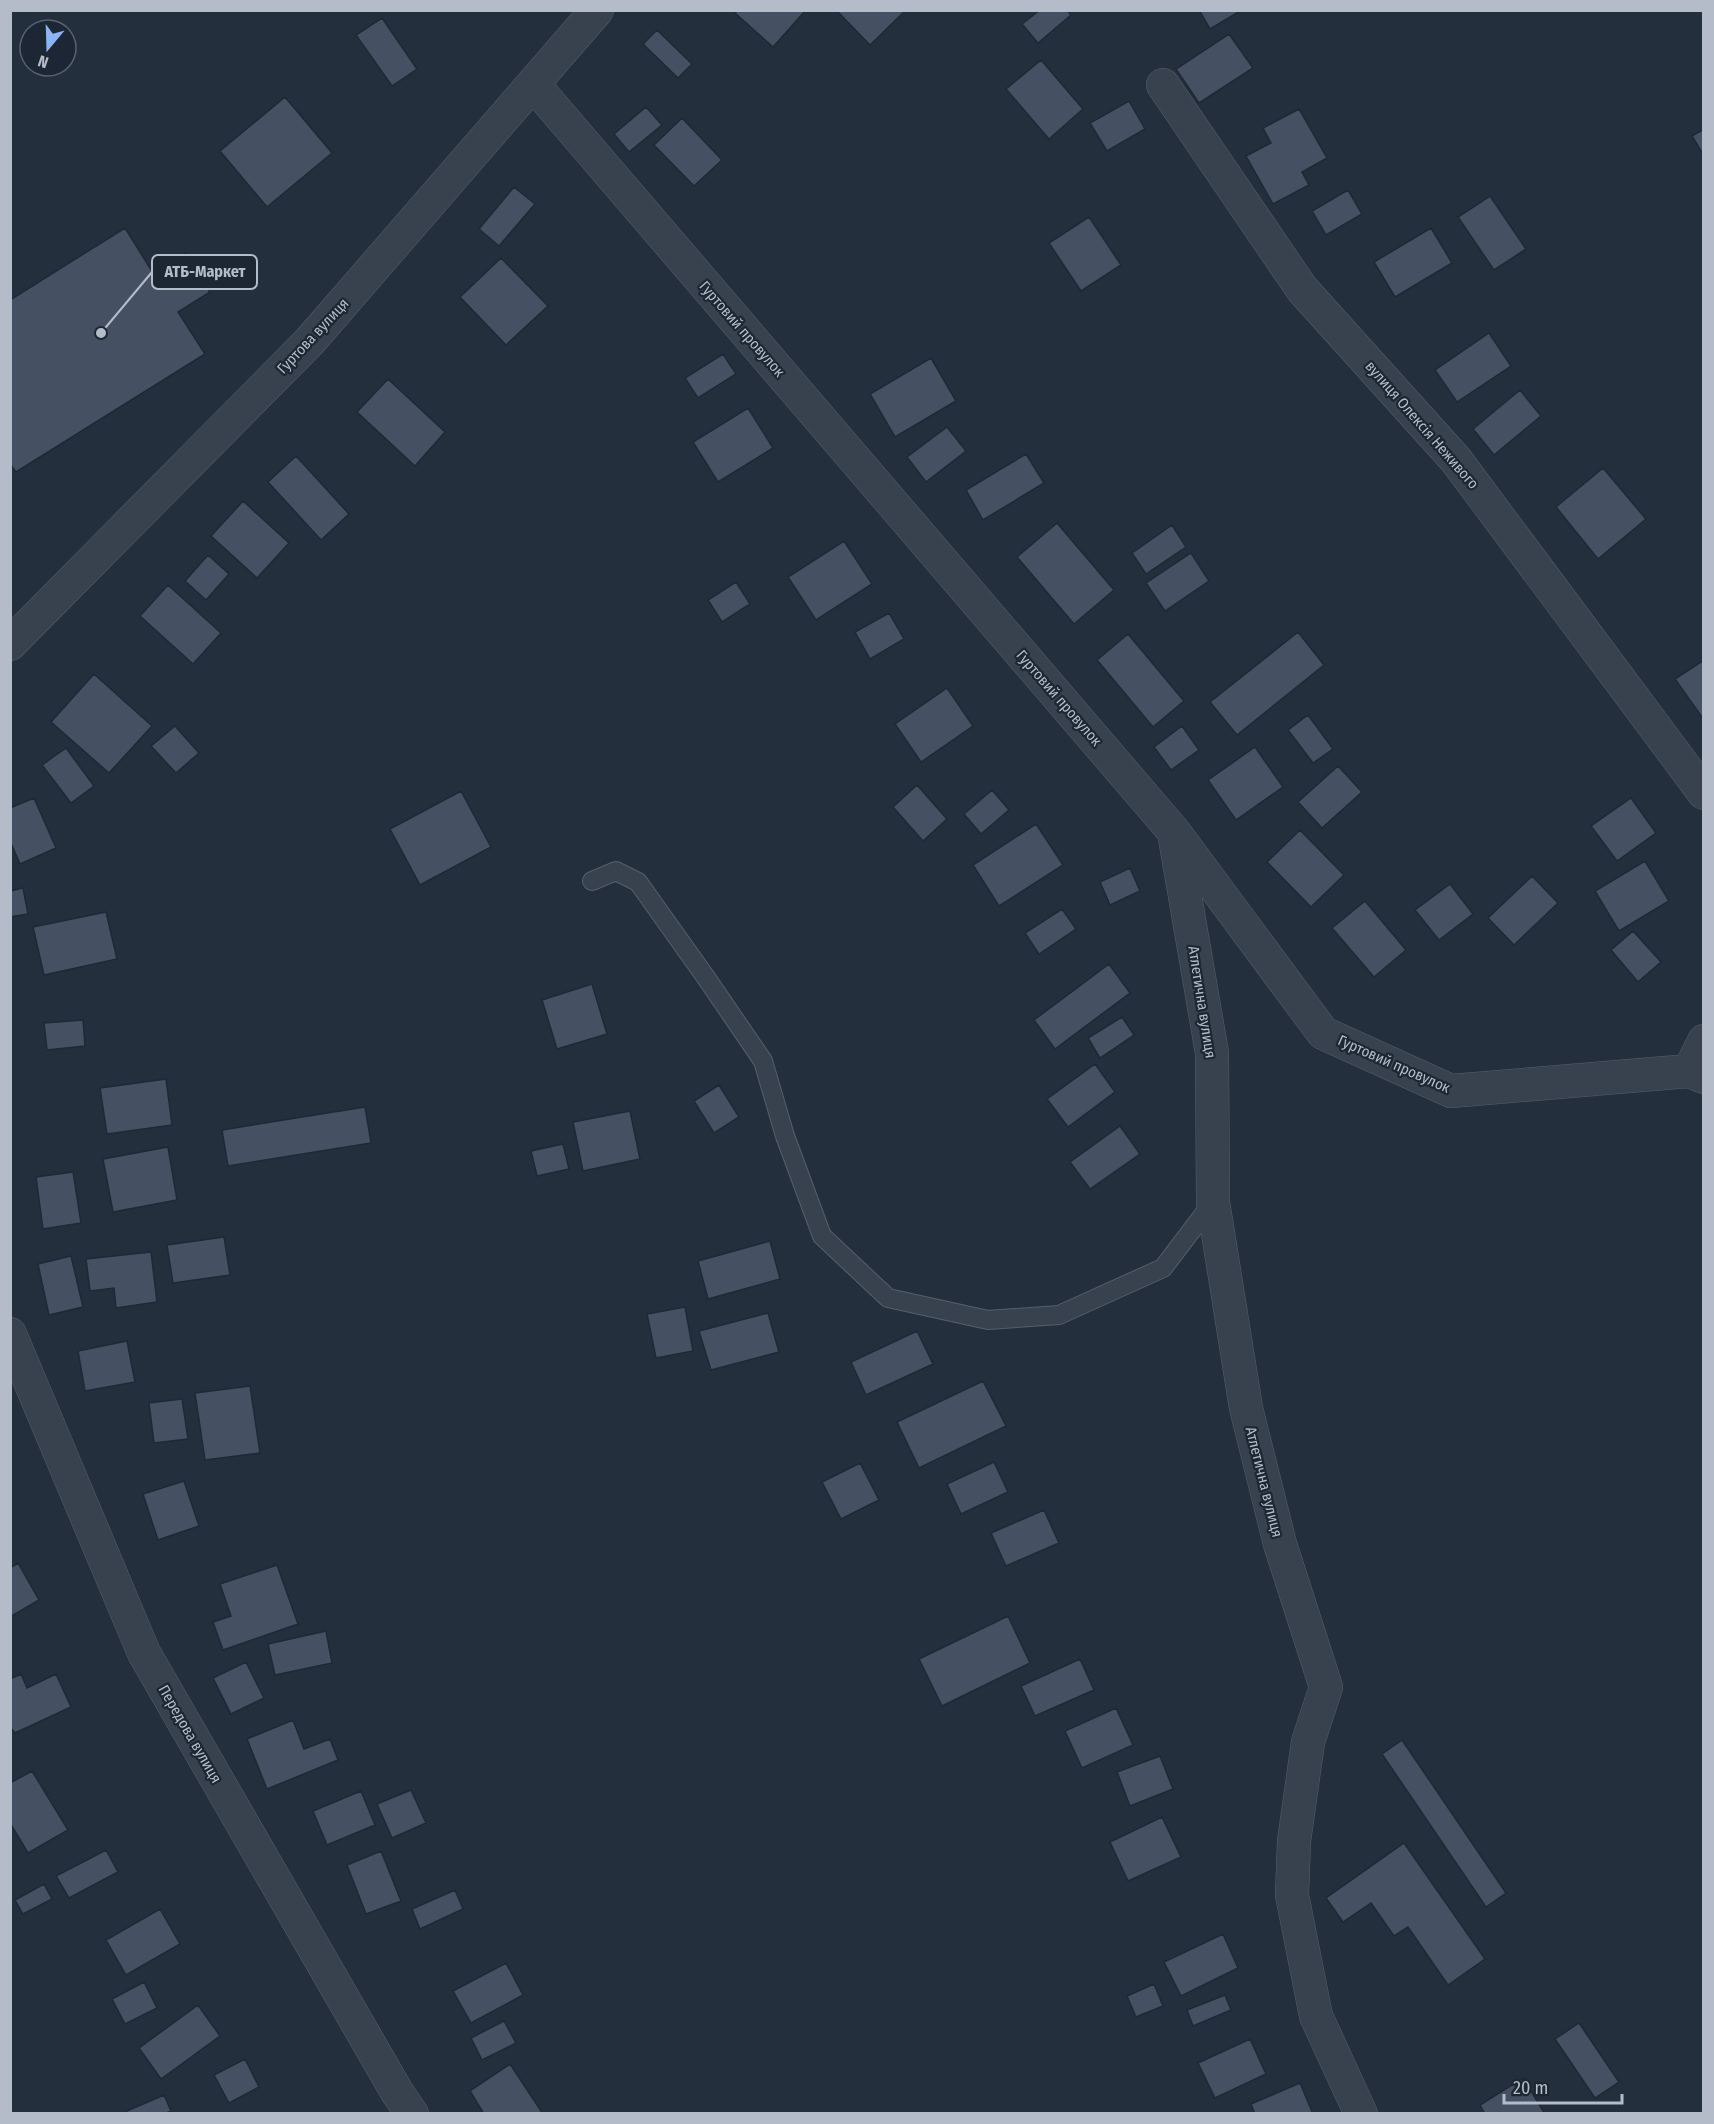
<svg xmlns="http://www.w3.org/2000/svg" width="1714" height="2124" font-family="'Fira Sans Condensed',sans-serif">
  <rect width="100%" height="100%" fill="#242f3e"/>
  <path fill="#455162" stroke="#1f2835" stroke-width="1.5" d="M738 10H806L773 47 735 13Z
    M836 10H906L870 45Z
    M1040 10H1067L1071 15 1038 43 1022 24Z
    M1199 10H1242L1210 29Z
    M382 18 417 69 392 86 356 35Z
    M657 30 692 64 678 78 643 44Z
    M1229 34 1253 68 1199 103 1176 69Z
    M1041 60 1083 109 1049 139 1006 89Z
    M285 97 332 153 267 207 220 151Z
    M1129 101 1145 129 1107 151 1090 123Z
    M646 107 662 125 629 152 614 134Z
    M1299 109 1327 158 1302 172 1309 185 1273 204 1246 156 1271 143 1263 128Z
    M682 118 722 160 694 186 654 145Z
    M1704 129V156L1692 136Z
    M514 187 535 204 499 246 479 229Z
    M1348 190 1362 214 1326 235 1312 211Z
    M1490 196 1526 249 1494 270 1458 217Z
    M1089 217 1121 265 1081 291 1049 243Z
    M125 228 153 273 185 253 210 292 178 312 205 354 16 472 10 464V300Z
    M1431 228 1452 263 1395 297 1374 262Z
    M501 258 548 306 506 345 460 297Z
    M1489 333 1511 366 1457 402 1435 370Z
    M723 354 736 374 698 398 685 378Z
    M931 358 956 401 895 437 870 394Z
    M388 379 445 432 415 466 357 412Z
    M1520 390 1541 416 1494 455 1473 429Z
    M748 408 773 448 718 482 693 442Z
    M947 427 966 451 926 482 907 457Z
    M1026 454 1044 483 983 520 966 490Z
    M296 456 349 514 321 540 268 482Z
    M1603 468 1646 519 1598 559 1556 507Z
    M243 501 289 543 257 578 211 536Z
    M1057 523 1114 590 1074 624 1017 557Z
    M1172 525 1186 547 1146 574 1132 553Z
    M844 541 872 584 816 620 788 577Z
    M1191 553 1209 581 1165 611 1146 583Z
    M208 555 229 574 206 600 185 581Z
    M736 582 750 604 722 622 708 600Z
    M168 585 221 633 193 664 140 616Z
    M889 613 904 639 870 659 855 632Z
    M1298 632 1324 665 1237 735 1210 702Z
    M1128 634 1184 701 1153 727 1097 660Z
    M1704 660V720L1675 679Z
    M94 674 152 726 109 773 51 722Z
    M947 688 973 726 921 762 895 724Z
    M1308 715 1333 749 1313 763 1288 730Z
    M175 726 199 753 176 773 151 746Z
    M1182 726 1199 750 1171 770 1154 747Z
    M1255 747 1283 787 1236 820 1208 780Z
    M66 748 94 786 71 803 42 765Z
    M1338 766 1362 792 1322 828 1298 802Z
    M917 785 947 819 923 841 893 807Z
    M992 790 1009 810 981 834 964 814Z
    M461 791 491 847 420 885 390 829Z
    M34 798 56 848 20 864 10 841V808Z
    M1631 798 1656 833 1617 861 1591 826Z
    M1036 824 1063 865 999 906 973 865Z
    M1300 830 1344 875 1311 907 1267 862Z
    M1645 861 1669 901 1619 931 1595 891Z
    M1130 868 1140 891 1110 905 1100 882Z
    M1532 876 1558 903 1514 945 1488 918Z
    M1450 884 1473 914 1439 940 1415 910Z
    M23 888 28 914 10 917V891Z
    M1365 901 1406 950 1374 977 1332 928Z
    M1062 909 1076 929 1039 954 1025 933Z
    M106 912 117 959 44 975 33 927Z
    M1633 931 1661 962 1638 982 1611 950Z
    M1109 964 1130 993 1055 1049 1034 1020Z
    M592 984 607 1034 557 1049 542 1000Z
    M1122 1017 1134 1035 1100 1058 1088 1038Z
    M83 1020 85 1046 47 1050 44 1023Z
    M1095 1064 1115 1092 1068 1127 1047 1099Z
    M166 1079 172 1125 107 1134 100 1088Z
    M719 1085 739 1117 714 1133 694 1101Z
    M365 1107 371 1143 228 1166 222 1130Z
    M630 1111 640 1159 583 1171 573 1122Z
    M1120 1126 1140 1154 1090 1189 1070 1162Z
    M563 1144 569 1169 537 1176 531 1151Z
    M168 1147 177 1200 113 1212 103 1159Z
    M73 1172 81 1223 43 1229 36 1177Z
    M224 1237 230 1275 173 1283 167 1245Z
    M770 1241 780 1279 708 1299 698 1261Z
    M151 1252 157 1302 116 1308 114 1288 90 1291 86 1259Z
    M71 1256 83 1307 49 1315 38 1264Z
    M685 1307 693 1351 656 1358 647 1314Z
    M768 1313 779 1352 711 1370 699 1331Z
    M917 1331 933 1364 866 1395 851 1362Z
    M127 1341 135 1382 85 1391 78 1351Z
    M983 1381 1006 1426 919 1468 897 1422Z
    M250 1386 260 1453 205 1460 195 1393Z
    M182 1399 188 1439 154 1443 149 1403Z
    M994 1462 1008 1492 961 1514 947 1484Z
    M860 1463 879 1500 841 1519 822 1482Z
    M184 1481 199 1526 158 1540 143 1494Z
    M1044 1510 1059 1543 1006 1566 991 1533Z
    M18 1563 39 1600 10 1617V1568Z
    M277 1565 298 1624 223 1650 213 1622 231 1616 220 1584Z
    M1008 1616 1030 1663 942 1706 919 1659Z
    M326 1631 332 1663 275 1675 268 1644Z
    M1080 1659 1094 1690 1035 1716 1021 1686Z
    M246 1662 264 1698 231 1714 213 1678Z
    M21 1674 27 1688 56 1674 71 1707 15 1733 10 1727V1679Z
    M1116 1708 1133 1745 1082 1768 1065 1731Z
    M293 1720 304 1749 330 1739 338 1760 267 1789 247 1739Z
    M1402 1740 1506 1893 1486 1907 1382 1754Z
    M1160 1756 1173 1789 1130 1806 1117 1772Z
    M32 1771 68 1830 28 1853 10 1823V1783Z
    M411 1790 426 1823 392 1838 377 1804Z
    M361 1791 375 1825 327 1845 313 1811Z
    M1162 1817 1181 1857 1128 1881 1110 1842Z
    M1404 1843 1485 1959 1448 1985 1408 1927 1394 1936 1371 1903 1343 1922 1326 1898Z
    M106 1850 118 1872 69 1898 56 1876Z
    M381 1851 401 1901 366 1914 347 1865Z
    M44 1884 52 1899 23 1914 15 1900Z
    M455 1890 463 1909 420 1929 412 1909Z
    M160 1909 180 1944 126 1975 106 1940Z
    M1223 1934 1238 1968 1181 1996 1164 1962Z
    M506 1963 523 1995 471 2023 453 1991Z
    M144 1982 157 2008 125 2024 112 1999Z
    M1154 1984 1163 2006 1136 2017 1127 1996Z
    M1225 1995 1231 2010 1193 2026 1187 2010Z
    M198 2005 220 2036 161 2079 139 2048Z
    M504 2021 516 2043 482 2060 471 2038Z
    M1579 2023 1619 2082 1595 2098 1555 2039Z
    M1250 2039 1266 2074 1215 2098 1198 2063Z
    M245 2059 259 2087 229 2103 214 2075Z
    M510 2064 543 2114H484L470 2091Z
    M1523 2078 1545 2114H1485L1480 2105Z
    M1300 2083 1313 2114H1255L1251 2104Z
    M164 2095 171 2111 164 2114H120Z"/>
  <g fill="none" stroke-linecap="round" stroke-linejoin="round">
    <defs>
      <path id="service" d="M592 881 616 871 638 882 707 979 763 1061 785 1136 822 1236 888 1298 988 1320 1059 1315 1163 1268 1213 1202"/>
      <path id="minor" d="M534 85 1175 833 1323 1033 1451 1091 1689 1071 1704 1077
        M1163 85 1302 289 1456 460 1704 793
        M1175 838 1212 1053 1213 1202 1246 1408 1280 1544 1326 1687 1308 1742 1294 1841 1292 1895 1316 2016 1361 2114
        M1689 1071 1704 1041"/>
      <path id="tertiary" d="M10 644 310 341 597 10
        M10 1334 144 1653 397 2092 412 2114"/>
    </defs>
    <use href="#service" stroke="#565f6c" stroke-width="20"/>
    <use href="#minor" stroke="#565f6c" stroke-width="34"/>
    <use href="#tertiary" stroke="#565f6c" stroke-width="34"/>
    <use href="#service" stroke="#38414e" stroke-width="18"/>
    <use href="#minor" stroke="#38414e" stroke-width="33"/>
    <use href="#tertiary" stroke="#38414e" stroke-width="33"/>
  </g>
  <g text-anchor="middle" dominant-baseline="central" stroke-width="4.5" stroke-linejoin="round" paint-order="stroke">
    <g font-size="15" fill="#b4bcc9" stroke="#1d2633">
      <text transform="translate(742 329) rotate(49)">Гуртовий провулок</text>
      <text transform="translate(313 336) rotate(-47)">Гуртова вулиця</text>
      <text transform="translate(1422 425) rotate(49)">вулиця Олексія Неживого</text>
      <text transform="translate(1059 698) rotate(49)">Гуртовий провулок</text>
      <text transform="translate(1202 1002) rotate(81)">Атлетична вулиця</text>
      <text transform="translate(1394 1064) rotate(24)">Гуртовий провулок</text>
      <text transform="translate(1264 1482) rotate(76)">Атлетична вулиця</text>
      <text transform="translate(190 1734) rotate(60)">Передова вулиця</text>
    </g>
  </g>
  <path fill="none" stroke="#b4bcc9" stroke-width="2" d="M101 333L152 272"/>
  <circle fill="#b4bcc9" stroke="#1d2633" stroke-width="2" cx="101" cy="333" r="6"/>
  <rect fill="#1d2633" stroke="#b4bcc9" stroke-width="2" x="152" y="255" width="105" height="34" rx="6"/>
  <g font-size="16" text-anchor="middle" font-weight="bold" fill="#b4bcc9">
    <text x="205" y="277">АТБ-Маркет</text>
  </g>
  <rect width="1714" height="2124" fill="none" stroke="#b4bcc9" stroke-width="24"/>
  <g transform="translate(48 48) rotate(199)"><circle r="28" fill="#1d2633" stroke="#59626f" stroke-width="1.5"/>
  <path d="M0-4.5L10 22L0 15L-10 22Z" fill="#8ab4f8"/>
  <text y="-9" font-size="16" font-weight="bold" text-anchor="middle" fill="#b4bcc9">N</text>
  </g>
  <path d="M1504 2094v9h118v-9" fill="none" stroke="#b4bcc9" stroke-width="3"/>
  <text x="1513" y="2094" font-size="18" fill="#b4bcc9" stroke="#1d2633" stroke-width="4.5" paint-order="stroke">20 m</text>
</svg>
